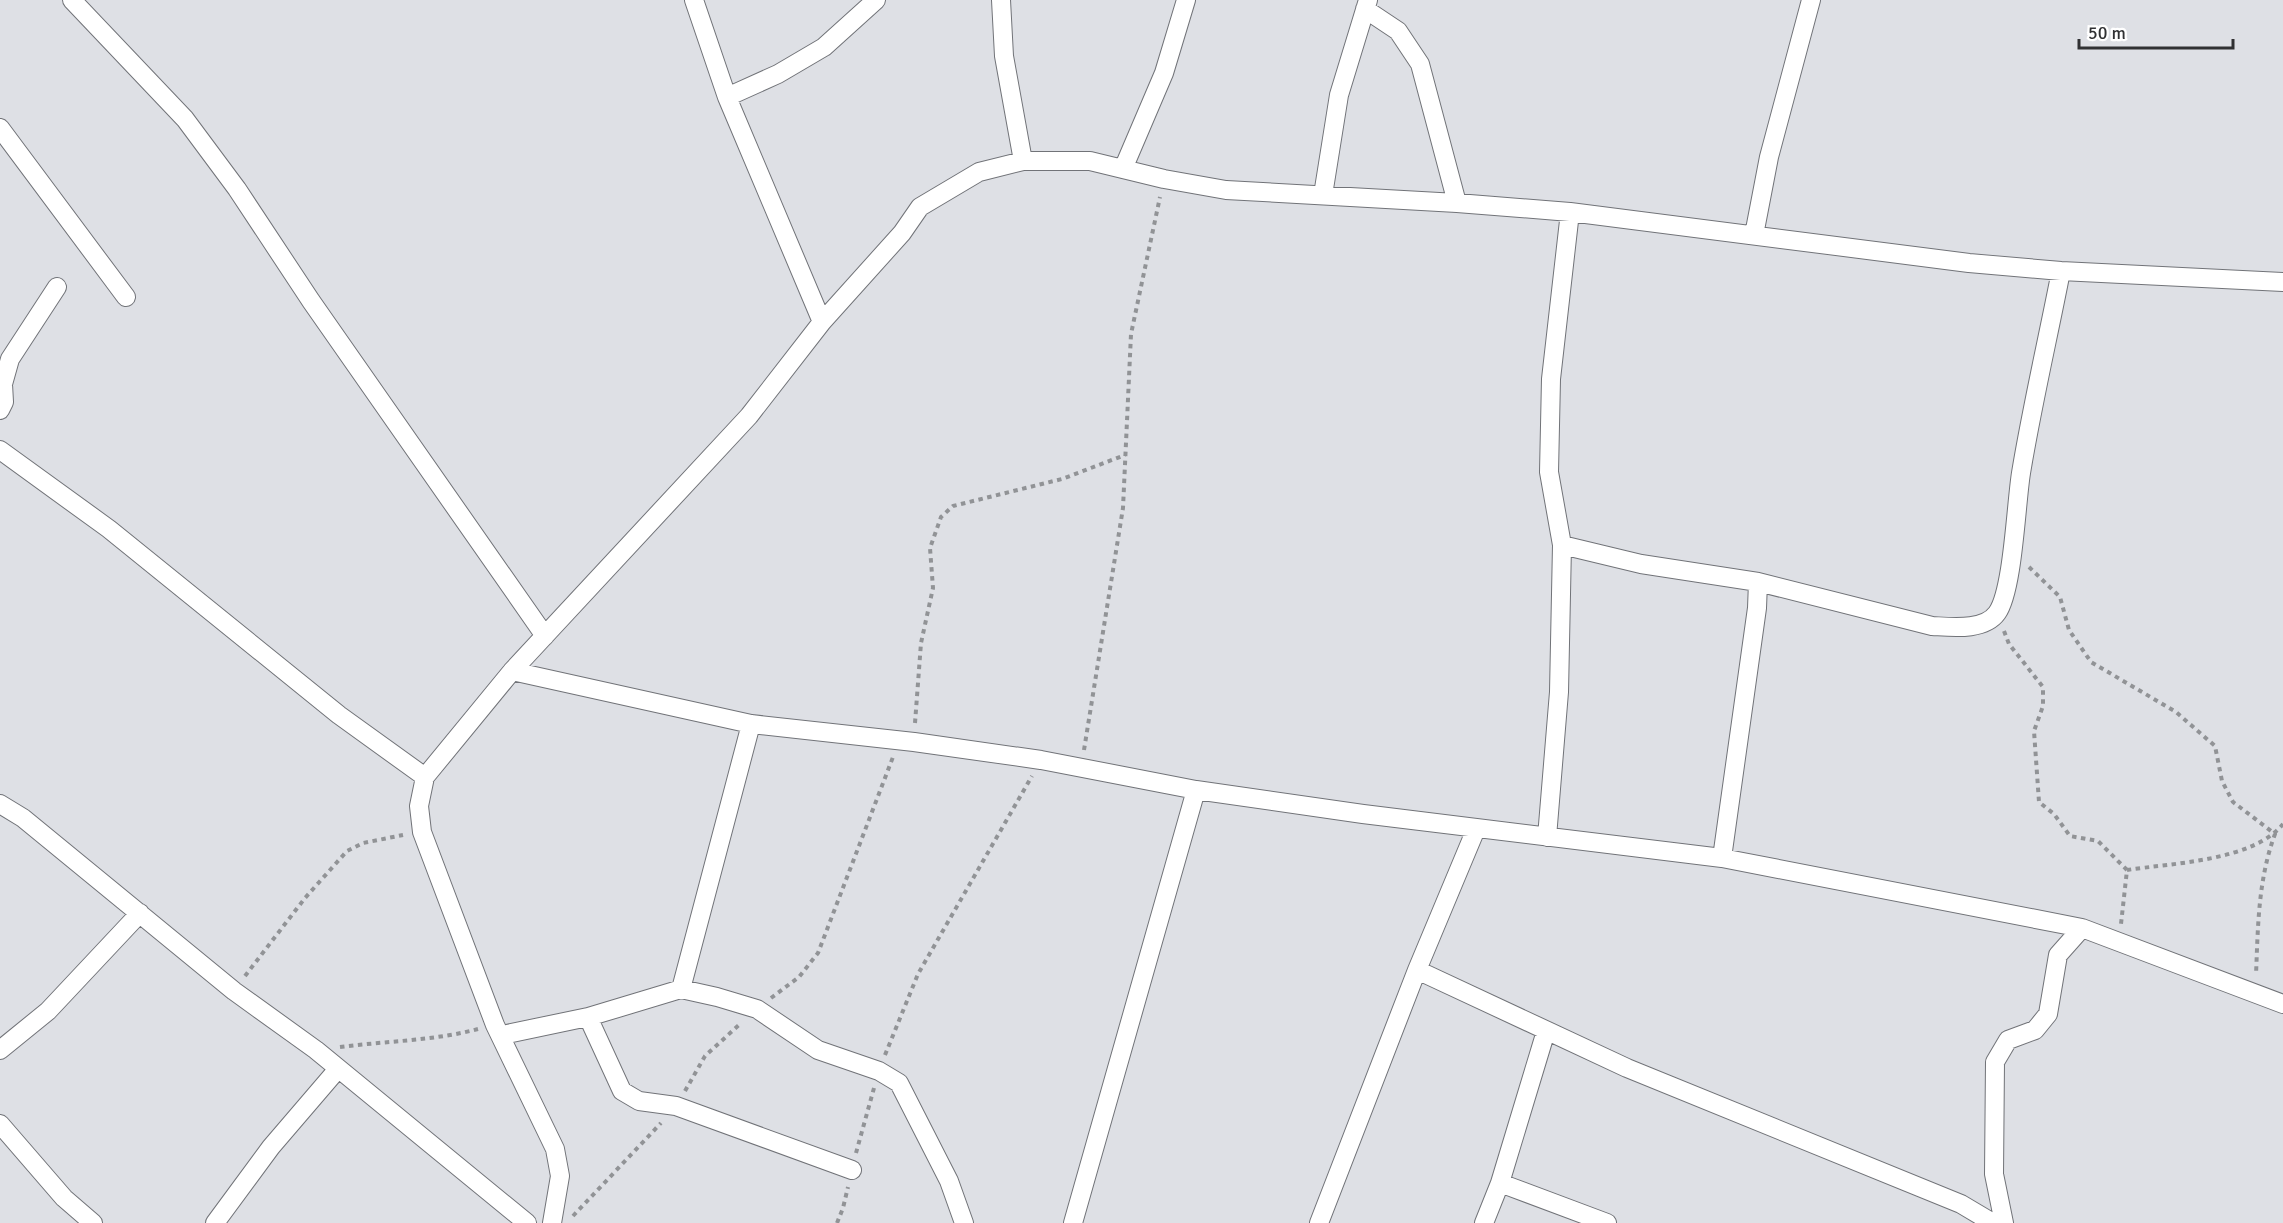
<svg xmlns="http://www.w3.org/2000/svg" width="2283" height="1223" font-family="Signika,sans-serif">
  <rect width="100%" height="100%" fill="#dee0e5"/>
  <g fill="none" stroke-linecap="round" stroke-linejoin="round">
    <defs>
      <path id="minor" d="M72 0 185 119 237 189 311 301 545 636
        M694 0 727 97 822 322
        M1001 0 1004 56 1023 161
        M1365 9 1398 31 1420 64 1457 203
        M727 97 778 74 824 47 876 0
        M0 128 126 297
        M1123 169 1164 73 1186 0
        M1323 195 1339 95 1368 0
        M1754 235 1769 157 1811 0
        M0 410 4 402 3 384 10 359 57 287
        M0 450 109 529 339 715 425 777
        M1562 545 1641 564 1758 582 1932 626C1952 627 1984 631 1997 613 2013 591 2016 504 2021 473 2032 406 2048 338 2061 271
        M512 671 751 724 914 742 1041 760 1196 790 1363 814 1722 858 2082 928 2283 1004
        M0 804 23 818 234 991 316 1050 527 1223
        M1547 837 1559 692 1562 545 1549 472 1551 379 1570 212
        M1722 858 1757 608 1758 582
        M1417 970 1627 1068 1961 1204 1993 1223
        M681 989 751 724
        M588 1017 622 1091 639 1101 676 1106 852 1170
        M502 1035 588 1017 681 989 717 997 757 1009 818 1050 879 1071 899 1083 949 1181 964 1223
        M0 1050 48 1011 140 913
        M0 1124 64 1198 93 1223
        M1500 1183 1607 1223
        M215 1223 271 1147 337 1070
        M552 1223 560 1176 555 1149 495 1025 422 832 419 806 425 777 512 671 749 416 822 322 902 233 920 207 979 172 1023 161H1090L1164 179 1226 190 1457 203 1570 212 1969 263 2061 271 2283 282
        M1073 1223 1196 790
        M1319 1223 1417 970 1476 829
        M1484 1223 1500 1183 1546 1031
        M2004 1223 1994 1174 1995 1062 2008 1040 2035 1030 2048 1014 2058 955 2082 928"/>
    </defs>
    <use href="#minor" stroke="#717378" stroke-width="20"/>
    <path stroke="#919396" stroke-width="4" stroke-dasharray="4.5 4.5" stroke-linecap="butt" d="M2029 567 2060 597 2069 630 2091 662 2176 712 2215 746 2222 781 2233 802 2275 834C2258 880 2258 926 2256 975
      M2004 631 2009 644 2043 687V706L2034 731 2039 802 2054 814 2070 836 2098 841 2127 870 2121 924
      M915 723 921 643 933 588 930 548 941 517 953 506 1062 479 1125 455
      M1084 750 1123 508 1131 334 1160 197
      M2127 870C2173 863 2253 861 2283 824
      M245 976 305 898 347 851 363 843 403 835
      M771 998 799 977 818 953 893 757
      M340 1047C386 1041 433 1041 478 1029
      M885 1055 918 974 1032 776
      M685 1091 705 1056 740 1024
      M856 1153 874 1088
      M573 1216 661 1123
      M837 1223 843 1208 848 1187"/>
    <use href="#minor" stroke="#fff" stroke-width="18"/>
  </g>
  <path d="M2079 39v9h154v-9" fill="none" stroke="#303133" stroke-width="3"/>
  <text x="2088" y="39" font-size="18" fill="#303133" stroke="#ffffff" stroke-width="4.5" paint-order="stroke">50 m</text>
</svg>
